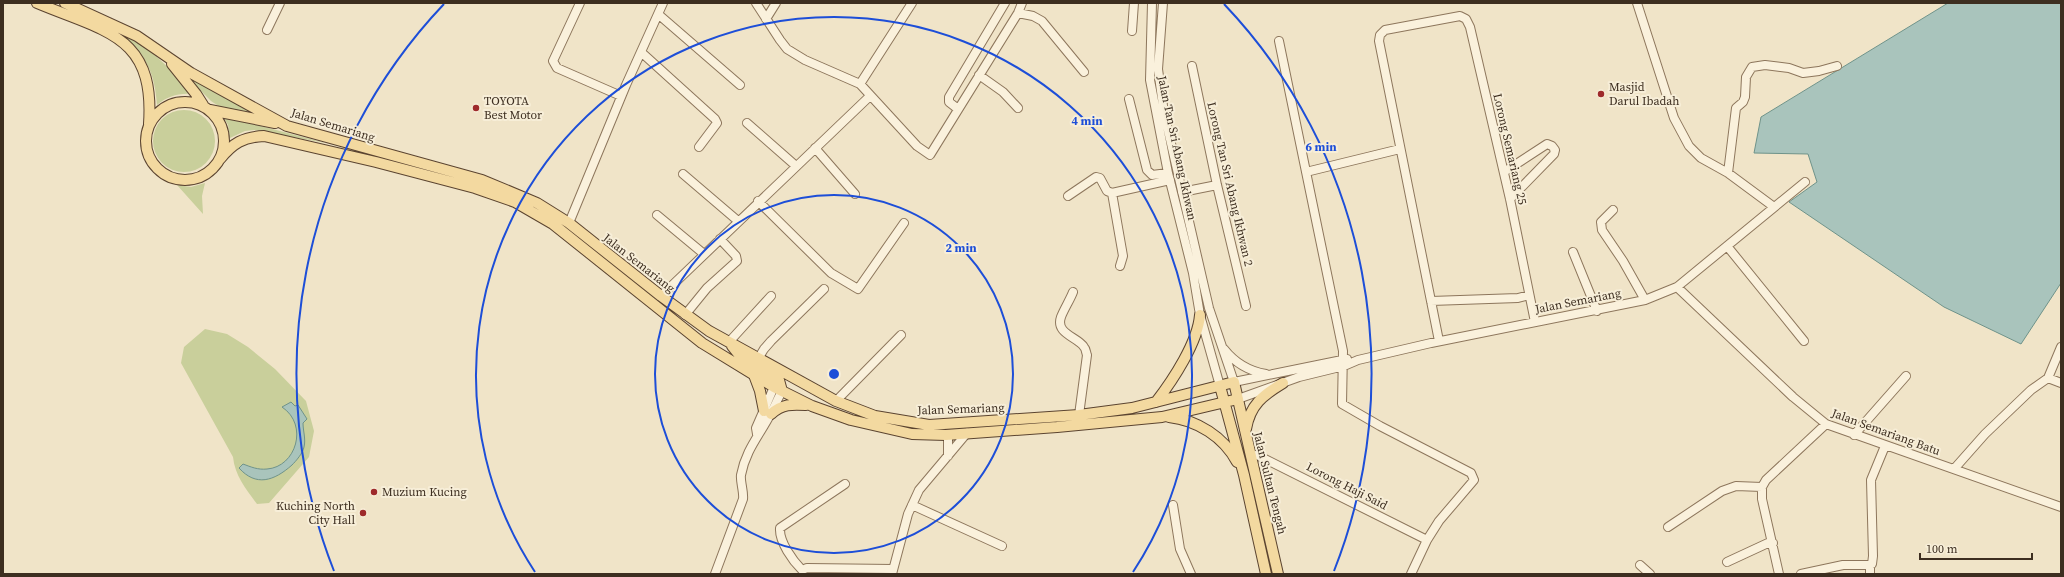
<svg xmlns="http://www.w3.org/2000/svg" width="2064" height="577" font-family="'Source Serif 4',serif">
  <rect width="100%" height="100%" fill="#f0e4c8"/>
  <path fill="#c9cf9b" d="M119 33C154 49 167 66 192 94 178 93 168 96 157 105 155 72 145 53 119 33Z
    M184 74 263 118 220 107 211 101Z
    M153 141a31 31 0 1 1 62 0a31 31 0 1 1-62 0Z
    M223 116 326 143 254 130 245 131 230 138 228 125Z
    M205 183 202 196 203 214 177 185 191 187Z
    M205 329 227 334 248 347 275 369 306 401 314 431 309 457 269 503 257 504C246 489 235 476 233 457L181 363 184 347Z"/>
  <path fill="#a9c4bc" stroke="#6f938a" d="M1948 3H2061V283L2021 344 1944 307 1789 202 1817 182 1808 154 1754 153 1761 117Z
    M291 402 295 406 298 405 307 419 303 423C303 431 306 439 304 447 303 453 296 461 292 465 274 481 256 487 239 468L243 464C251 467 258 470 267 469 296 467 309 425 282 407Z"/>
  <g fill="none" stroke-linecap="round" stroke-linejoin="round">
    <defs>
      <path id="minor" d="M580 3 553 61 557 68 621 96
        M756 3 780 40 787 49 805 60 860 84 917 146 930 155 1018 13 1022 3
        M1152 3 1150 80 1168 173 1193 273 1200 315 1220 386
        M1163 3 1158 69 1164 113 1209 308 1234 382 1347 359
        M1637 3 1674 118 1689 146 1701 158 1728 173 1774 207
        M1018 13 1033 16 1042 21 1084 72
        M658 14 740 85
        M766 19 776 3
        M267 30 280 3
        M1132 31 1134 3
        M1279 41 1343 351 1342 404 1380 426 1471 473 1474 480 1439 521 1427 540 1411 574
        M641 52 715 119 717 123 699 147
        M1192 66 1217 185 1246 306
        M979 75 1003 92 1018 108
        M860 84 912 3
        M1129 99 1147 170 1152 175 1168 173
        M958 109 949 102V97L1005 3
        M747 123 796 166
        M815 148 855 194
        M1306 172 1400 149
        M1504 172 1547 144 1552 146 1555 150 1554 154 1510 199
        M1728 173 1736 108 1743 102 1745 97 1746 77 1752 67 1765 65 1789 68 1803 73 1819 71 1837 66
        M683 174 738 221
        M1182 192 1217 185
        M1068 196 1096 177 1100 178 1107 191 1112 193
        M758 201 831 273 858 289 904 223
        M1613 210 1601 222 1602 230 1623 261 1645 300
        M657 215 704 254
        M569 223 626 85 663 3
        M1727 246 1804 341
        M1573 252 1597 311
        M1120 266 1123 256 1112 193 1170 180
        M1677 287 1793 397 1826 424 2061 507
        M1073 292C1070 300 1064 309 1061 317 1055 334 1078 337 1084 347 1086 349 1086 353 1087 355L1079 415
        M661 296 870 96
        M1431 301 1518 298 1529 295
        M685 315 707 288 737 261 736 256 720 239
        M1439 341 1379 41 1380 35 1385 30 1460 16 1466 19 1470 27 1510 199 1535 322
        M729 342 771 296
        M1224 349C1235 363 1248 371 1266 374
        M758 359 764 349 771 341 824 289
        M2048 378 2061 383
        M1238 399 1299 377 1344 366 1358 360 1431 343 1645 300 1677 287 1805 182
        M836 401 901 335
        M757 434 756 428 774 387
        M946 435 948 439V456
        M1854 435 1906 376
        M1257 455 1427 540
        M1954 469 1985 434 2031 390 2048 378 2061 347
        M845 484 780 528C779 542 793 561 802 570L807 568 893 569
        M912 505 1002 546
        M1173 505 1180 549 1191 574
        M1668 527 1722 491 1736 486 1762 487
        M1727 562 1768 543H1773
        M1640 565 1650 574
        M1870 565V574
        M715 574 743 499C744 492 740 481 741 475 746 449 760 435 771 413 775 406 778 398 782 391
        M892 574 908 514 919 490 967 433
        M1779 574 1762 499V487L1766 480 1826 424
        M1801 574 1843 565H1867L1872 564 1873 556 1871 480 1885 446"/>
      <path id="major" d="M37 3C106 32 155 35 149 124
        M65 3 137 36 191 73 287 126 482 180 537 203 569 223 661 296 709 331 836 401 875 416 929 425 1079 415 1132 408 1234 382 1278 574
        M172 64 196 94 203 105
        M146 141a39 39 0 1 1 78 0a39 39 0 1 1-78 0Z
        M210 110 275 123
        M220 159C233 143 243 137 264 136L376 162 475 188 515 202 553 224 702 343 774 387 812 406 851 420 912 434 946 435 1057 427 1162 417 1238 399
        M732 346 740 356 779 380 782 391
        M754 375 760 391 764 411
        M1220 386 1244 475 1266 574
        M1156 402C1173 380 1198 342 1200 315
        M771 414C782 404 792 404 806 405
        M1169 417C1197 420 1224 437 1237 462
        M1246 429C1250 405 1263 395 1283 383"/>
    </defs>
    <use href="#minor" stroke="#8d765c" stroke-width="10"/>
    <use href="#major" stroke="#5b4430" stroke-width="12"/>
    <use href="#minor" stroke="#faf1dc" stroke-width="8"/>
    <use href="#major" stroke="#f3d9a0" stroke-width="10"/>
  </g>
  <g fill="none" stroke="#1d4ed8" stroke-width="2">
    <circle cx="834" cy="374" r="179"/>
    <path d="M535 572A358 358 0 1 1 1133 572"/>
    <path d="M334 571A537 537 0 0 1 444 4M1224 4A537 537 0 0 1 1334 571"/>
  </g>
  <g fill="#9e2a2b" stroke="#f7eed8" stroke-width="1.5">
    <circle cx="1601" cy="94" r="4"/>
    <circle cx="476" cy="108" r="4"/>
    <circle cx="374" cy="492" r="4"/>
    <circle cx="363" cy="513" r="4"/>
  </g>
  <g text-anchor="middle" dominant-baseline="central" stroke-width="4" stroke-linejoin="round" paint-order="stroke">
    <g font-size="12" fill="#3d2e20" stroke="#f7eed8" text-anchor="start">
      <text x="1609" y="87">Masjid<tspan x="1609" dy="14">Darul Ibadah</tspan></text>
      <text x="484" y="101">TOYOTA<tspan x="484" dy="14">Best Motor</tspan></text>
      <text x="382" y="492">Muzium Kucing</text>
      <text x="355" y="506" text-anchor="end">Kuching North<tspan x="355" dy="14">City Hall</tspan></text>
    </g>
    <g font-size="12" fill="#3d2e20" stroke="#f7eed8">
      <text transform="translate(333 125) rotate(17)">Jalan Semariang</text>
      <text transform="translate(1177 148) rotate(78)">Jalan Tan Sri Abang Ikhwan</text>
      <text transform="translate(1510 149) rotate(77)">Lorong Semariang 25</text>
      <text transform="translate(1230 184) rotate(77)">Lorong Tan Sri Abang Ikhwan 2</text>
      <text transform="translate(639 263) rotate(38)">Jalan Semariang</text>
      <text transform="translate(1578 301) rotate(-11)">Jalan Semariang</text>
      <text transform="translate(961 409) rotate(-2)">Jalan Semariang</text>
      <text transform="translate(1886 432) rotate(20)">Jalan Semariang Batu</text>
      <text transform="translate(1270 483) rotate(76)">Jalan Sultan Tengah</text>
      <text transform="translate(1347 486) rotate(27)">Lorong Haji Said</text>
    </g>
  </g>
  <circle cx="834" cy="374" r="6" fill="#1d4ed8" stroke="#f7eed8" stroke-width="2"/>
  <g font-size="12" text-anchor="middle" font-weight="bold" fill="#1d4ed8" stroke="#f7eed8" stroke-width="4" stroke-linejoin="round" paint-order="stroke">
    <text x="1087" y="125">4 min</text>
    <text x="1321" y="151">6 min</text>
    <text x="961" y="252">2 min</text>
  </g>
  <rect width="2064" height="577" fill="none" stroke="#3d2e20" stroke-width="8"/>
  <path d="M1920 553v6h112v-6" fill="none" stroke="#3d2e20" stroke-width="2"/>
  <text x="1926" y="553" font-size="12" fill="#3d2e20" stroke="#f7eed8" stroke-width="3" paint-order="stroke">100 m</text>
</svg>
